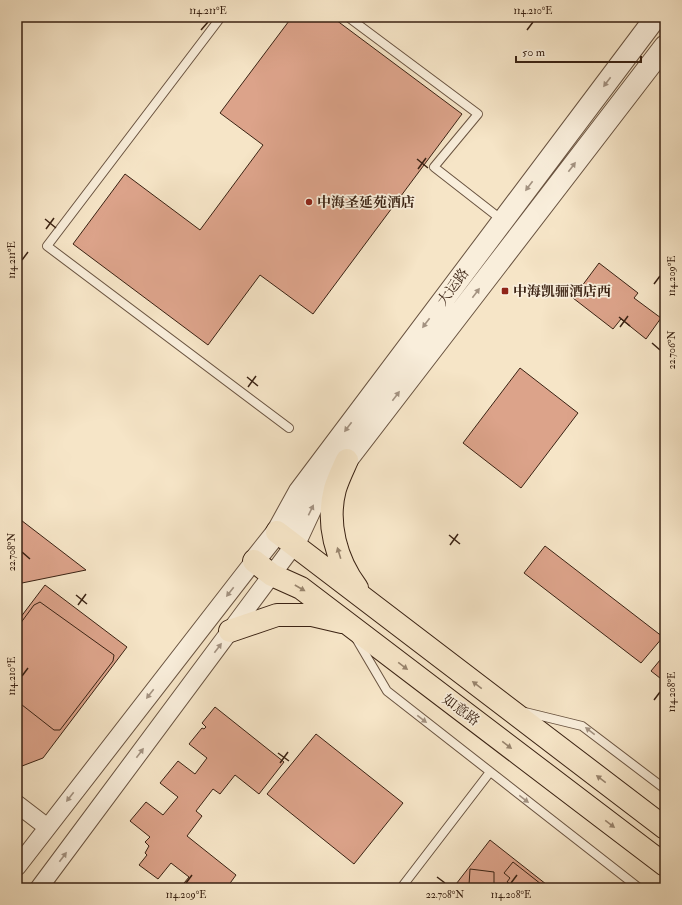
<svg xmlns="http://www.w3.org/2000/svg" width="682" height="905" font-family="'IM FELL Double Pica','Noto Serif SC',serif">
  <rect width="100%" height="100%" fill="#f6e5c7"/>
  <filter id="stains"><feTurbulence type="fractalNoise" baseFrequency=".005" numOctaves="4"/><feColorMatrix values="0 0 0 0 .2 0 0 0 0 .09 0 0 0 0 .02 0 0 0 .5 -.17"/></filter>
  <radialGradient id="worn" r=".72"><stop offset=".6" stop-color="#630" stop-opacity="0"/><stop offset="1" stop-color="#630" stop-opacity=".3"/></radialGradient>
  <path fill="#dca38a" stroke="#3a2213" d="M292 17H332L462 114 313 314 260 275 208 345 73 244 125 174 200 230 263 145 220 113Z
    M599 263 638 293 634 298 661 318 646 339 621 319 613 329 573 298Z
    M520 368 578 413 521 488 463 443Z
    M17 517 86 570 17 584Z
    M545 546 663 637 641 663 524 573Z
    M45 585 127 647 43 758 22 766 17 762V622Z
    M40 602 114 655 113 661 60 730H54L17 701V628L34 605Z
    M665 654V682L651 671Z
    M215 707 284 762 259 794 235 775 220 794 213 789 196 811 202 816 187 836 236 875 228 886 231 888H180L189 877 171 863 158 879 139 865 147 855 145 853 149 846 145 842 150 837 130 821 146 802 163 815 178 797 160 783 178 761 195 774 207 758 189 744 202 728 204 729 206 727 202 723Z
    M316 734 403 803 354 864 267 794Z
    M490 840 551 888H453Z
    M513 862 546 888H473L474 885H469L470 869 494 872V885L508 887 510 884 507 882 510 878 504 873Z"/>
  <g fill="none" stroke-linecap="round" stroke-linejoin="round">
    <defs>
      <path id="service" d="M221 17 47 246 289 428
        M348 17 478 114 434 167 502 220
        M357 640 387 691 639 888
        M525 712 582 726 665 789
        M401 888 490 772"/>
      <path id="minor" d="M17 804 47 827
        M17 867 254 561
        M39 888 294 545"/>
      <path id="tertiary" d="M294 545 313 504 665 46
        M254 561 277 532 299 492 656 17"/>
      <path id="primary" d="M347 460C343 469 338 479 335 489 326 523 336 560 357 588
        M277 532 665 828
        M254 561 272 575 301 588 665 865
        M230 631 277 615H312L342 622"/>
    </defs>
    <use href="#service" stroke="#695340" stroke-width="10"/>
    <use href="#minor" stroke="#695340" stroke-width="19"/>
    <use href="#tertiary" stroke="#695340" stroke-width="23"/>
    <use href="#primary" stroke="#3a2213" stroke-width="24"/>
    <use href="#service" stroke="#f9eedb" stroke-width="8"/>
    <use href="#minor" stroke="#f9eedb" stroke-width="17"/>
    <use href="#tertiary" stroke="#f9eedb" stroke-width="21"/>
    <use href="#primary" stroke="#f6e5c7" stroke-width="22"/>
  </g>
  <defs><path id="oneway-solid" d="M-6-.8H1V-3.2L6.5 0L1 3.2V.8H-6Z"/></defs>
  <g fill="#a39281">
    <use href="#oneway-solid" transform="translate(607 82) rotate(127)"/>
    <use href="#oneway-solid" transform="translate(572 167) rotate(-53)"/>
    <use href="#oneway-solid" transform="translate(529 186) rotate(127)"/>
    <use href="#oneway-solid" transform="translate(476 293) rotate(-53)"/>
    <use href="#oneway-solid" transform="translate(426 323) rotate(127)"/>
    <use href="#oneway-solid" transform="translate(396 396) rotate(-53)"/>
    <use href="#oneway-solid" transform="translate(348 427) rotate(127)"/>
    <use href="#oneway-solid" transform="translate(311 510) rotate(-64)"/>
    <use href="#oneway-solid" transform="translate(230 592) rotate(128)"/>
    <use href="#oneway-solid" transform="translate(218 648) rotate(-53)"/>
    <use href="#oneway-solid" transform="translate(150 694) rotate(128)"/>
    <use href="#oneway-solid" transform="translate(422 719) rotate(38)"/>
    <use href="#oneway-solid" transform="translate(590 731) rotate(-142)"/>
    <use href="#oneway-solid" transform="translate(140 753) rotate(-53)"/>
    <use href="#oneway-solid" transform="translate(70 797) rotate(128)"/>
    <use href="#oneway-solid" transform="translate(524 799) rotate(38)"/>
    <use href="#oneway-solid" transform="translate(63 857) rotate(-53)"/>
  </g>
  <g fill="#98846d">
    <use href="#oneway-solid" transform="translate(339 553) rotate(-107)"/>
    <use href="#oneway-solid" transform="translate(300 588) rotate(30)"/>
    <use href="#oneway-solid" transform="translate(403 666) rotate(37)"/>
    <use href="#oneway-solid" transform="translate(477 685) rotate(-143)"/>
    <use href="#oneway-solid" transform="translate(507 745) rotate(37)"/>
    <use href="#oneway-solid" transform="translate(601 779) rotate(-143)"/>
    <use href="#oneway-solid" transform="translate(610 824) rotate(37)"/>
  </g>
  <path fill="none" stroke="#3a2213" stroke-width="1.5" d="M201 30 208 22M527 30 533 22M417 159 428 168M418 169 426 158M45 219 56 228M46 229 54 218M22 260 28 252M654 284 660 276M619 317 630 326M620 327 628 316M652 343 660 350M247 377 258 386M248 387 256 376M449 535 460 544M450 545 458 534M22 552 30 559M76 595 87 604M78 605 86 594M22 676 28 668M654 700 660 692M278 753 289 761M280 763 288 752M437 877 445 883M186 883 192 875M511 883 517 875"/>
  <g fill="#8f2418" stroke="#f9eedb" stroke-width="1.5">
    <circle cx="309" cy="202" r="4"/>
    <rect x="501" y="287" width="8" height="8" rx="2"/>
  </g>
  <g text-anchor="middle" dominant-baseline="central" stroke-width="3.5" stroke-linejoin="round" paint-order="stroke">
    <g font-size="14" font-weight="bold" fill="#3a2213" stroke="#f9eedb" text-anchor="start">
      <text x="317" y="202">中海圣延苑酒店</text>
      <text x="513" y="291">中海凯骊酒店西</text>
    </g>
    <g font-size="14" fill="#3a2213" stroke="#f9eedb">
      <text transform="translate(453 287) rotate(-53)">大运路</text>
      <text transform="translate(461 710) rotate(37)">如意路</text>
    </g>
  </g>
  <rect width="682" height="905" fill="none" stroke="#f6e5c7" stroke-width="44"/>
  <path d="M516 56v6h125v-6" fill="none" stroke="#3a2213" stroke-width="2"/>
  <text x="522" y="56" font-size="12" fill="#3a2213" stroke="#f9eedb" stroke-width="3" paint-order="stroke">50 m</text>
  <rect x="22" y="22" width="638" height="861" fill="none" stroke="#3a2213" stroke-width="1.5"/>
  <g font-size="10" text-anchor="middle" fill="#3a2213">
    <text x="208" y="14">114.211°E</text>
    <text x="533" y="14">114.210°E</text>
    <text transform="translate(11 260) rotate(-90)" y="4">114.211°E</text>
    <text transform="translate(671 276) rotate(-90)" y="4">114.209°E</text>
    <text transform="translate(671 350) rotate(-90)" y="4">22.706°N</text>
    <text transform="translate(11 552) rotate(-90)" y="4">22.708°N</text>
    <text transform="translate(11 676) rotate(-90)" y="4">114.210°E</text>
    <text transform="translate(671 692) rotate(-90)" y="4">114.208°E</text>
    <text x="186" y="898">114.209°E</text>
    <text x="445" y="898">22.708°N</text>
    <text x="511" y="898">114.208°E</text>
  </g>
  <rect width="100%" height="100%" filter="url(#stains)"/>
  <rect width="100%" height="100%" fill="url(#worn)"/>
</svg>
